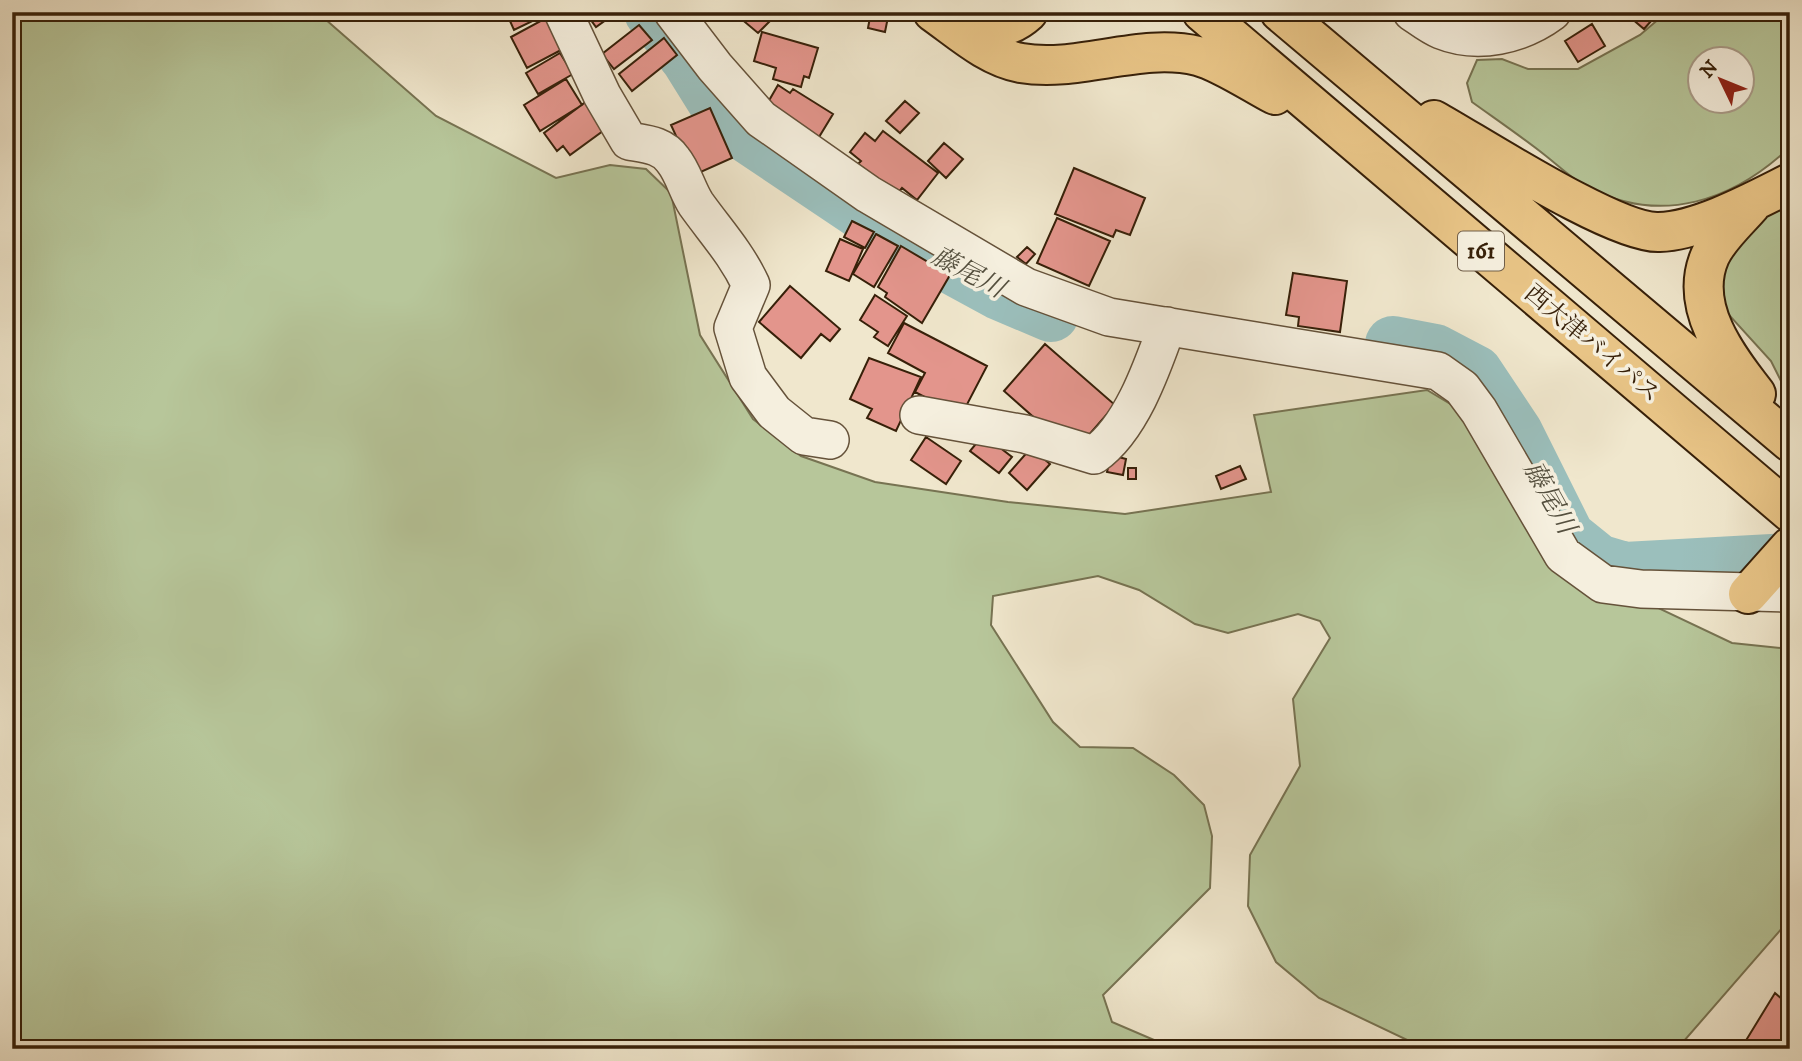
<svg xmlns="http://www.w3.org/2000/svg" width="1802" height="1061" font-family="'IM FELL DW Pica','Noto Serif JP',serif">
  <rect width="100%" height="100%" fill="#f0e7cd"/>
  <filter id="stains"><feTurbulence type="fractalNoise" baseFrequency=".00286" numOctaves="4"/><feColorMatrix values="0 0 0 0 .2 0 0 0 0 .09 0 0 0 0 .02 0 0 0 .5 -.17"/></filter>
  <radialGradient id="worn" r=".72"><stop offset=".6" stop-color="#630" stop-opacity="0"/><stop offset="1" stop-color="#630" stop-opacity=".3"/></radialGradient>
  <path fill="#b7c69a" stroke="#777352" stroke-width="2" fill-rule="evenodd" d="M12 12H317L436 116 556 178 610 165 646 169 671 193 700 335 753 419 801 456 875 482 1008 502 1125 514 1271 492 1254 415 1427 390 1457 408 1525 512 1656 607 1732 643 1790 649V919L1677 1049H1426L1319 998 1276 962 1248 906 1250 855 1300 766 1293 699 1330 638 1320 621 1298 614 1228 633 1195 624 1139 590 1098 576 993 596 991 625 1053 722 1080 747 1133 748 1174 775 1204 805 1212 836 1210 888 1103 995 1112 1022 1175 1049H12Z
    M1667 12H1790V147C1733 201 1662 225 1589 188 1574 181 1560 167 1546 156 1522 137 1497 120 1472 102L1467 83 1477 60 1502 59 1528 69H1578L1640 35ZM1700 60H1742V102H1700Z
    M1790 201V399L1771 361 1719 304 1724 255 1757 216Z"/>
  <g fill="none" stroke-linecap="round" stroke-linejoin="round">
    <path stroke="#9bbfbc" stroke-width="56" d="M652 12 689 59 717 104 740 130 907 242 999 292 1051 314
      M1393 344 1435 352 1475 373 1515 433 1567 537 1598 562 1625 570 1790 561"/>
  </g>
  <path fill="#e3958c" stroke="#372009" stroke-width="2" d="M506 12H546L547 14 514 30Z
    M585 12H617L596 27Z
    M733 12H769L774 17 758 33Z
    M871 12H889L885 32 868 28Z
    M1624 12H1659L1644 29Z
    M546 18 563 49 527 68 511 37Z
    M1592 24 1605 46 1578 62 1565 41Z
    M639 25 652 40 614 69 602 54Z
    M762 32 818 48 809 78 804 76 801 87 773 79 776 68 754 61Z
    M664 38 677 55 632 91 619 74Z
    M560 53 573 74 538 94 526 73Z
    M566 79 582 105 540 131 524 105Z
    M778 85 790 93 793 89 833 114 819 137 767 104Z
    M587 101 607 128 570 155 563 146 557 151 544 133Z
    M905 101 919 113 900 133 886 121Z
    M710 108 732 158 694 175 671 125Z
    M883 131 938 173 917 200 902 188 897 194 858 164 861 161 850 152 865 133 875 141Z
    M944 143 963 159 946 178 928 161Z
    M1074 168 1145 198 1130 235 1116 230 1113 237 1055 214Z
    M1057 218 1110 241 1089 286 1037 263Z
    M852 221 874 232 865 248 844 237Z
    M876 234 898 246 874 287 853 274Z
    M840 239 863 249 849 281 826 271Z
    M901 246 950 275 922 323 885 297 887 293 878 287Z
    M1027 247 1035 254 1026 264 1017 257Z
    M1293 273 1347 281 1340 332 1298 326 1299 317 1286 315Z
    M790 286 840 329 830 341 821 334 801 358 759 322Z
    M875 295 907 316 888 346 874 337 878 332 860 320Z
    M904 323 987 366 961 416 915 392 925 373 888 353Z
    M1045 344 1115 405 1081 444 1055 436 1004 391Z
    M869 358 921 377 896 431 867 418 872 409 850 399Z
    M926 437 961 461 946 484 911 460Z
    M979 440H990L1012 457 999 473 970 451Z
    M1031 448 1050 464 1027 490 1009 473Z
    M1111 455 1126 459 1123 475 1107 472Z
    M1240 466 1246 479 1221 489 1216 476Z
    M1128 468H1136V479H1128Z
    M1775 993 1790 1006 1787 1036 1790 1049H1752L1745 1042Z"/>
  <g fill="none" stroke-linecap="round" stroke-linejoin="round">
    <defs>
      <path id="minor" d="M563 12 602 95 629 141C646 144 663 145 673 160 683 172 687 190 696 204 716 232 736 253 751 285L733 328 748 377 774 412 804 436 830 440
        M673 12 715 67 761 119 868 194 1026 287 1109 317 1438 371 1462 388 1479 411 1563 555 1603 584 1641 589 1790 593
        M1412 12C1421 18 1431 26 1441 30 1478 45 1521 35 1552 12
        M919 415 1025 434 1094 455C1131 429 1152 368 1167 326"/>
      <path id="trunk" d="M933 12C960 31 988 57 1021 63 1079 73 1140 42 1198 56 1221 62 1252 83 1275 95
        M1202 12 1790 512
        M1280 12 1790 442
        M952 13C978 29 1003 35 1028 12
        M1434 120C1479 145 1615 234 1659 232 1699 231 1754 201 1790 183
        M1751 205C1738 220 1718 238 1710 256 1688 306 1727 357 1756 394
        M1748 594 1790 547"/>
    </defs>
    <use href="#minor" stroke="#65523a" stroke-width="40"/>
    <use href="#trunk" stroke="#372009" stroke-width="42"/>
    <use href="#minor" stroke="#f5efde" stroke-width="37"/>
    <use href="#trunk" stroke="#e8c486" stroke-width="38"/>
  </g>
  <g text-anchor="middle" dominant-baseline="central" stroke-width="7" stroke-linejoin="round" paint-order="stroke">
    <rect fill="#f5efde" stroke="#705e49" stroke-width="2" x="1458" y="231.5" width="46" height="39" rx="5"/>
    <g font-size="23" font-weight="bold" fill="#372009">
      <text x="1481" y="251">161</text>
    </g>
    <g font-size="24" fill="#372009" stroke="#f5efde">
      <text transform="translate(1592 344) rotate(40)">西大津バイパス</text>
    </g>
    <g font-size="26" font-style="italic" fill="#55503f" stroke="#f5efde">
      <text transform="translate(968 273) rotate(28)">藤尾川</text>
      <text transform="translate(1549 498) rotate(61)">藤尾川</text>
    </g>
  </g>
  <rect width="1802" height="1061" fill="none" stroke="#f0e7cd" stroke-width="42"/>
  <rect x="14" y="14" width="1774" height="1033" fill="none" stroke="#372009" stroke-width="3.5"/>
  <rect x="21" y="21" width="1760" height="1019" fill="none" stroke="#372009" stroke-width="2"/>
  <g transform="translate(1721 80) rotate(313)"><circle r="33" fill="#f5efde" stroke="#a99c89" stroke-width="2"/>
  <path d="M0-5L12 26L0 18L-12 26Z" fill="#8f2418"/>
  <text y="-10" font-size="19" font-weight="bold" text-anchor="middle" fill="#372009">N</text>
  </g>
  <rect width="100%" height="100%" filter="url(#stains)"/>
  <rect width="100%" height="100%" fill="url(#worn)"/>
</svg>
